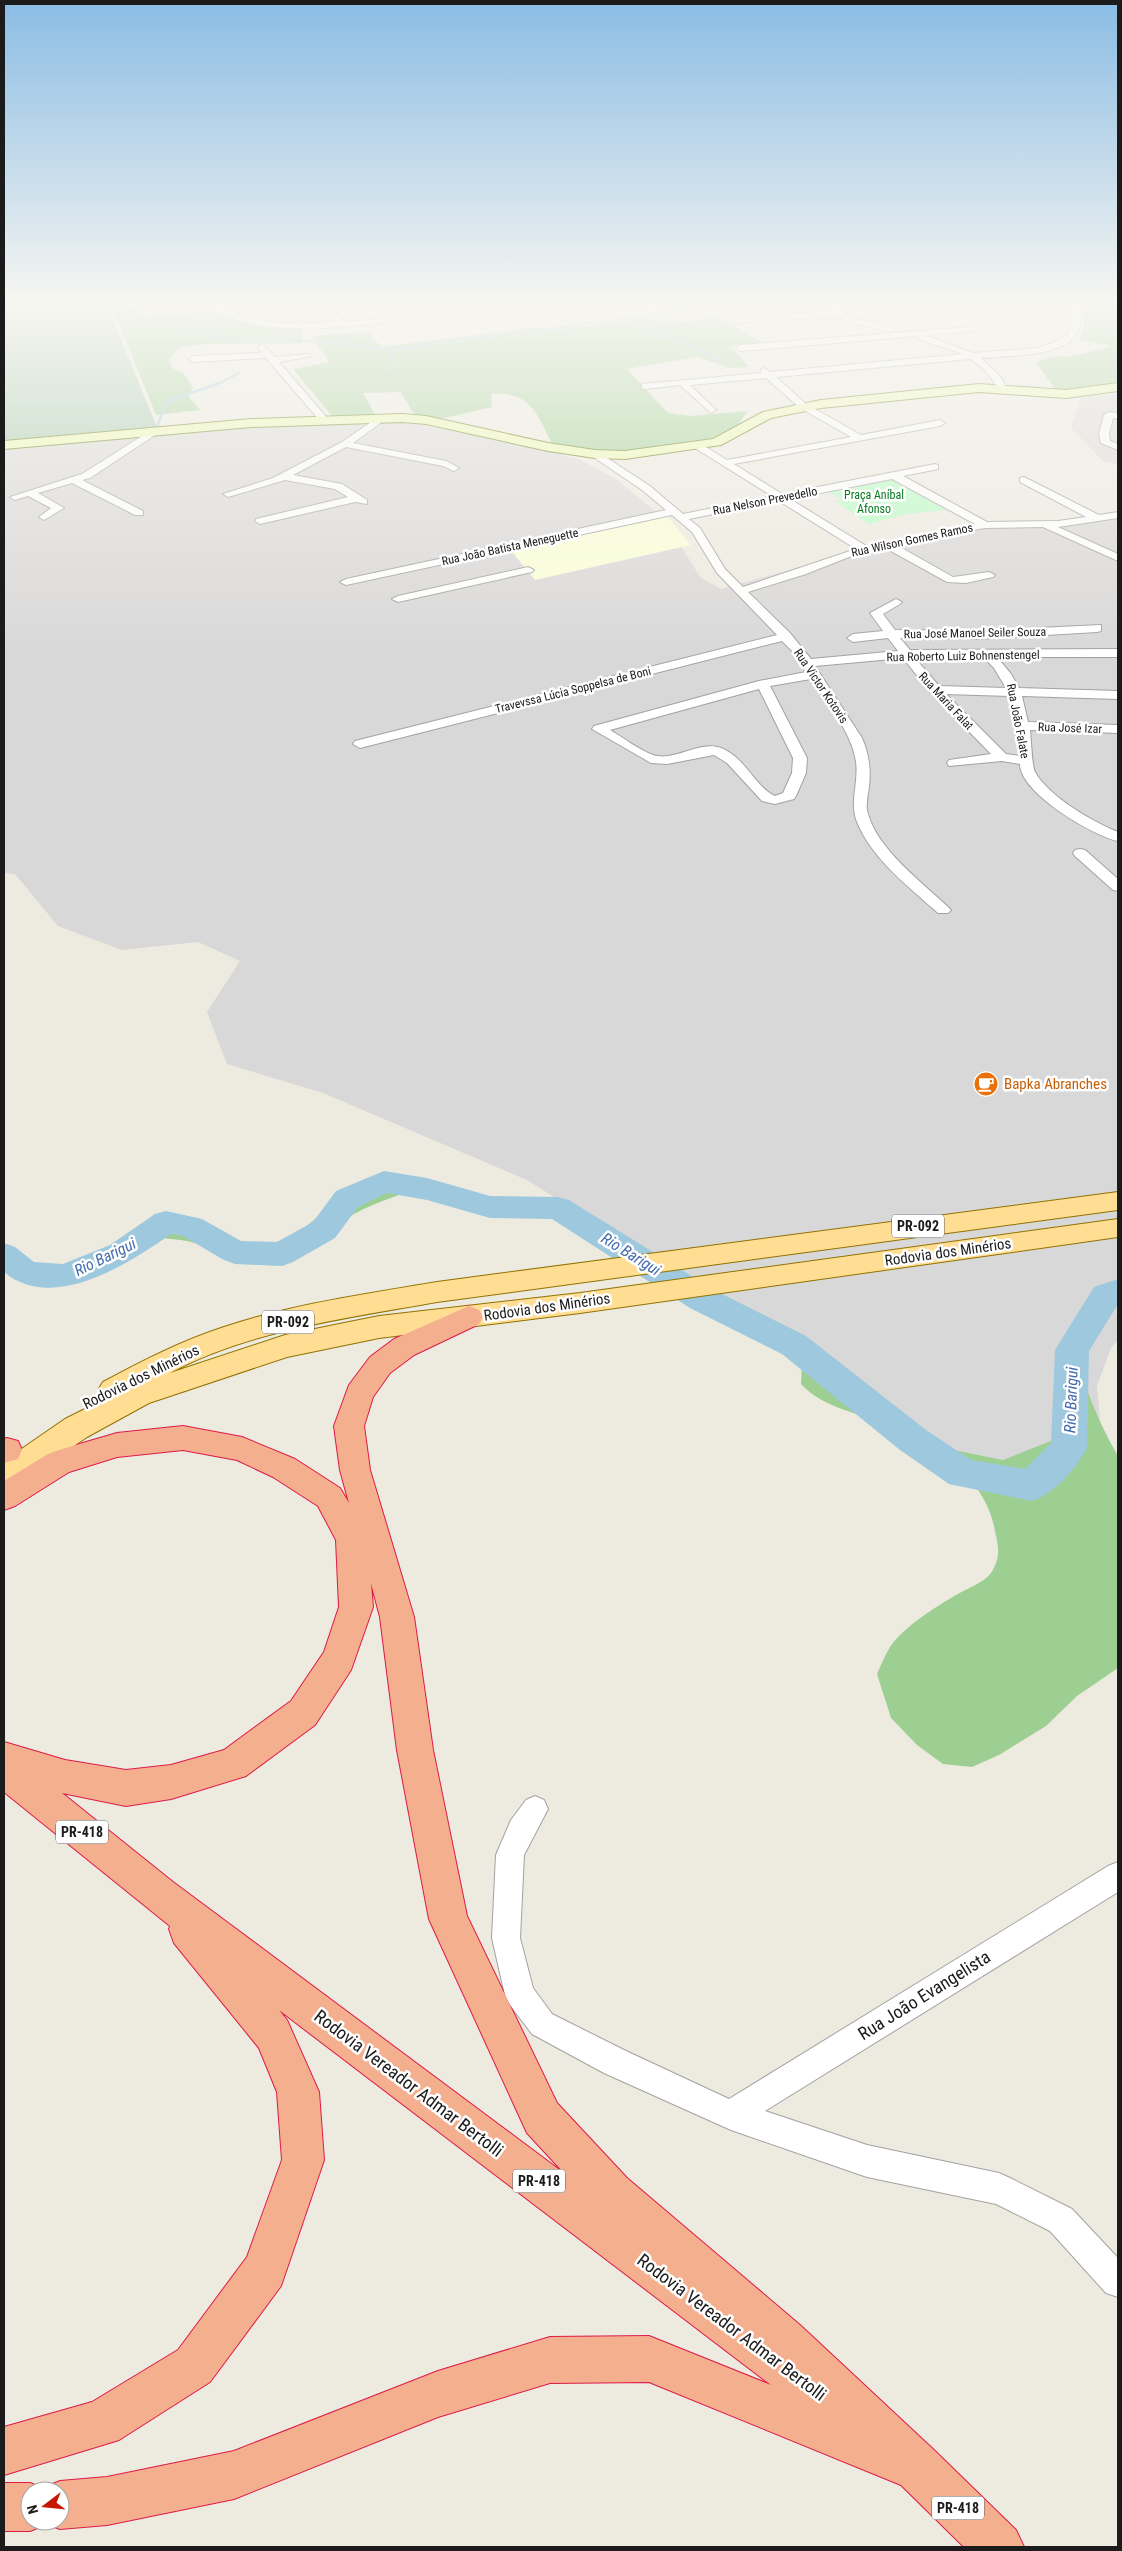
<svg xmlns="http://www.w3.org/2000/svg" width="1122" height="2551" font-family="'Roboto Condensed',sans-serif">
  <rect width="100%" height="100%" fill="#edeae0"/>
  <path fill="#d9d8d8" d="M853 301H1065L1063 324 964 316Z
    M1102 395H1118V464L1103 461 1071 428 1080 398Z
    M385 422 417 424 546 450 581 460 619 481 663 518 701 578 721 589 836 557 956 529 1081 521 1118 515V1340L1111 1348 1097 1386 1104 1466 993 1497 850 1383 527 1180 323 1093 227 1064 207 1012 240 961 198 942 122 950 58 926 15 874 4 873V448L265 425Z"/>
  <path fill="#faffd7" d="M666 515 691 545 535 580 508 547Z"/>
  <path fill="#9dcf92" d="M110 301H130L139 317 215 311 253 322 302 327V343L204 344 179 348 169 359 172 368 183 373 193 388 189 397 200 410 156 415Z
    M1084 301H1118V384L1057 391 1036 363C1046 357 1057 355 1068 357L1113 346 1080 340 1084 329Z
    M715 316 764 343 730 346 749 367 731 368 697 357 627 369 668 413 691 416 748 411 737 426 708 440 665 447 607 452 552 443C536 413 531 391 491 394L492 407 444 418 415 416 401 392 363 393 376 416 333 417 293 369 329 362 312 336 369 332 381 347 539 327 550 331 651 318C672 327 693 321 715 316Z
    M382 1182 421 1188C396 1196 370 1204 347 1218 325 1233 303 1263 275 1265 248 1267 226 1253 202 1245 184 1239 164 1238 145 1237L170 1224 238 1249 277 1250 346 1194Z
    M1072 1333C1080 1351 1080 1368 1086 1386 1094 1411 1105 1433 1118 1456V1668L1077 1696 1046 1726 999 1755 972 1767 943 1764 917 1745 891 1718 877 1674C881 1665 885 1655 890 1647 905 1626 934 1608 956 1595 966 1589 985 1582 991 1573 1002 1555 998 1546 994 1526 984 1479 934 1438 890 1424 860 1414 823 1408 801 1384L802 1363 815 1348 938 1447 1003 1460 1061 1437 1066 1339Z"/>
  <path fill="#a0c7aa" d="M4 301H105L157 427 4 441Z"/>
  <path fill="#b8fcc5" d="M891 479 946 510 907 514 869 524 835 501 842 500 828 491Z"/>
  <g fill="none" stroke-linecap="round" stroke-linejoin="round">
    <path stroke="#9dc8de" stroke-width="2.5" d="M60 301 85 314 110 320 185 326 213 336 245 341H322L387 350 670 313 713 301
      M20 304 41 301
      M97 316 129 303
      M624 319 719 358
      M390 370 395 362 391 352 395 350
      M157 427 166 402 222 382 239 373"/>
    <path fill="#9dc8de" fill-rule="evenodd" d="M384 1171 427 1178 490 1196 558 1197 569 1200 714 1290 806 1336 926 1430 971 1460 1025 1469 1051 1443 1055 1350 1094 1287 1118 1279V1304L1089 1351 1087 1448C1077 1468 1054 1494 1032 1501L949 1484 900 1450 782 1354 690 1308 552 1219 490 1218 427 1200 387 1193 358 1207 335 1238 293 1262 282 1266 235 1264 224 1260 183 1236 171 1234C128 1264 53 1313 4 1272V1243L15 1247 34 1262 63 1264 110 1245 155 1214 166 1211 202 1219 241 1241 277 1242 313 1222 336 1191Z"/>
    <defs>
      <path id="minor" d="M207 301C220 301 232 313 246 317 274 325 306 324 335 322L318 301H326L344 322 392 318 396 320 392 322C342 327 244 342 207 301Z
        M638 301H647L660 311 653 313Z
        M827 301H833C849 327 875 317 894 330L890 332 853 323 836 316 736 323 732 321 736 319 831 311Z
        M983 301H1011L1007 303 936 310 932 308 936 306Z
        M1073 301H1081C1081 312 1082 326 1075 336 1059 357 1005 356 981 358L1000 376 1007 389 1006 391H1000L986 371 970 359 776 377 806 404 861 435 940 420 945 423 940 426 734 464 782 494 935 464 938 465V469L903 476 987 522 1058 521 1086 517 1020 482V478L1024 477 1099 515 1118 512V518L1058 527 1118 554V561L1043 527 985 528 945 535 900 547 953 577 989 572 995 575 993 577 966 583 947 582 889 550 849 557 806 574 748 592 790 633 811 659 898 651 888 638 853 642 847 638 853 634 883 631 870 613 896 599 902 602 900 604 883 614 895 630 976 631 1101 625V631L1097 632 976 639 900 638 910 650 1118 649V657H997L1011 674 1019 688 1118 691V699L1022 696 1028 722 1118 725V733L1030 730C1031 738 1032 767 1035 772 1048 796 1093 822 1118 832V841C1093 836 1020 793 1020 764L1002 761 949 766 947 763 949 760 991 754 931 693 903 658 815 666 862 738C869 754 871 769 869 787 868 794 866 803 867 810 875 848 922 882 948 907L951 910 948 913H938C909 887 872 859 857 822 849 802 859 783 856 762 852 732 827 704 811 679L770 686 807 758 806 773 796 796 794 799 775 804 762 801 727 763 714 755 667 764 651 763 592 729 594 726 759 681 806 672 795 654 782 641 360 748 353 744 355 741 777 635 717 573 692 532 672 515 346 585 340 582 346 579 666 510 642 490 592 456V452H598L650 486 683 514 772 496 695 448V444H701L727 460 851 437 800 408 766 378 690 385 714 408 716 410 711 413 680 385 645 389 642 388V384L761 373V369L764 368 770 372 963 354 918 339V336L740 351 736 348 740 345 971 327 990 321V325L972 331 924 335 973 353 1038 348 1057 341 1068 334 1072 322ZM892 479 975 524 868 547 790 499ZM779 501 856 549 743 587 725 569 700 528 689 519ZM983 657 994 668 1006 688 939 686 915 658ZM759 689 793 758 792 773 783 793 775 796C756 788 745 757 721 748 699 740 675 762 653 755 639 750 624 738 610 730ZM946 694 1009 696 1020 756 1006 754Z
        M262 344 275 357 311 354 312 356 279 362 327 418V422H321L266 358 193 362 189 359 193 356 262 353 258 347Z
        M1109 412 1118 413V419L1113 418 1109 434 1110 441 1118 444V450L1101 443 1099 434 1104 415Z
        M380 416 385 419 383 421 353 443 446 461 459 468 454 471 443 466 346 447 293 475 342 484 367 500V504L355 502 260 524 255 521 256 519 348 497 335 489 285 480 228 497 223 494 273 478 342 442Z
        M153 429 161 431 90 478 82 480 143 511V515H135L72 483 38 493 64 508 44 520 39 517 51 508 28 496 15 500 10 497 82 474Z
        M528 567 534 570 532 572 398 602 392 599 398 596Z
        M1080 849 1085 850 1118 879V891L1113 890 1075 856 1073 853 1075 850Z
        M535 1796 544 1800 548 1809 524 1855 520 1938 533 1988 552 2014 626 2051 729 2099 1108 1866 1118 1862V1892L765 2111 867 2145 999 2173 1010 2178 1072 2209 1118 2258V2297L1106 2293 1050 2231 996 2204 867 2177 731 2130 604 2073 532 2034 510 2005 505 1995 492 1938 496 1855 511 1820 526 1800Z"/>
      <path id="secondary" d="M1118 383V391L1066 398 979 392 821 408 771 418 721 445 625 459 595 458 548 451 426 424 402 422 251 427 4 449V441L251 419 402 414 426 416 548 443 595 450 625 451 713 439 763 412 821 400 979 384 1066 390Z"/>
      <path id="primary" d="M1118 1192V1210L437 1302C349 1318 249 1330 170 1373L285 1335 379 1316 580 1293 1118 1219V1237L580 1313 379 1338 287 1357 149 1403 87 1437 15 1486 4 1490V1461L65 1419 105 1399 98 1390 103 1382C142 1361 181 1341 224 1327 293 1304 366 1294 437 1282Z"/>
      <path id="trunk" d="M469 1306 479 1310 483 1317 479 1324 414 1355 390 1373 373 1397 364 1426 370 1470 414 1617 433 1750 467 1916 557 2103 627 2178 800 2325 935 2451 1016 2530 1024 2547H964L901 2485 649 2382 550 2383 438 2417 234 2499 107 2525 60 2529 47 2524 30 2531H4V2483H30L43 2488 60 2481 107 2477 234 2451 438 2371 550 2337 649 2336 771 2385 279 2010 287 2020 319 2092 324 2160 281 2286 210 2382 119 2440 4 2475V2427L92 2402 178 2350 247 2257 282 2160 277 2092 259 2048 174 1943 169 1929 170 1926 4 1792V1742L65 1760 126 1770 171 1765 224 1750 291 1701 324 1652 339 1607 336 1540 318 1506 273 1477 237 1460 183 1450 117 1457 69 1472 15 1506 4 1510V1481L48 1454 59 1450 117 1433 183 1426 242 1437 295 1459 340 1488 349 1503 340 1470 334 1426 349 1385 370 1357 394 1339ZM371 1583 380 1617 397 1750 429 1919 527 2133 565 2174 173 1882 62 1793 126 1806 171 1799 246 1776 315 1725 351 1670 373 1607ZM30 2491H60V2521H30Z
        M7 1438 18 1441 22 1450 18 1459 4 1463V1439Z"/>
    </defs>
    <use href="#minor" stroke="#a2a2a2" stroke-width="2"/>
    <use href="#secondary" stroke="#5a7400" stroke-width="2"/>
    <use href="#primary" stroke="#927200" stroke-width="2"/>
    <use href="#trunk" stroke="#de1a47" stroke-width="2"/>
    <use href="#minor" fill="#fff" fill-rule="evenodd"/>
    <use href="#secondary" fill="#f0fcaf" fill-rule="evenodd"/>
    <use href="#primary" fill="#ffdd93" fill-rule="evenodd"/>
    <use href="#trunk" fill="#f4b08e" fill-rule="evenodd"/>
  </g>
  <linearGradient id="sky" x2="0" y2="1"><stop stop-color="#8abce4"/><stop offset="0.46" stop-color="#f7f6f1"/><stop offset="1" stop-color="#f7f6f1" stop-opacity="0"/></linearGradient>
  <rect width="1122" height="658" fill="url(#sky)"/>
  <defs>
    <symbol id="cafe-disc" viewBox="-11 -11 22 22"><circle r="9.5" fill="#e8710a" stroke="#fff"/><path d="M-5.5-4.5H6V0H3Q3 3.5 0 3.5H-2.5Q-5.5 3.5-5.5 0ZM3-3.2v2h1.7v-2ZM-6 4.5H4V6H-6Z" fill="#fff"/></symbol>
  </defs>
  <g fill-rule="evenodd">
    <use href="#cafe-disc" x="972" y="1070" width="28" height="28"/>
  </g>
  <g text-anchor="middle" dominant-baseline="central" stroke-width="5" stroke-linejoin="round" paint-order="stroke">
    <g font-size="12" fill="#067c1d" stroke="#fff">
      <text x="874" y="495">Praça Aníbal<tspan x="874" dy="14">Afonso</tspan></text>
    </g>
    <g font-size="12" fill="#1b1b1b" stroke="#fff">
      <text transform="translate(765 501) rotate(-11)">Rua Nelson Prevedello</text>
      <text transform="translate(912 540) rotate(-12)">Rua Wilson Gomes Ramos</text>
      <text transform="translate(510 547) rotate(-12)">Rua João Batista Meneguette</text>
      <text transform="translate(975 633) rotate(-1)">Rua José Manoel Seiler Souza</text>
      <text transform="translate(963 656) rotate(-1)">Rua Roberto Luiz Bohnenstengel</text>
      <text transform="translate(821 686) rotate(56)">Rua Victor Kotovis</text>
      <text transform="translate(573 690) rotate(-14)">Travevssa Lúcia Soppelsa de Boni</text>
      <text transform="translate(946 701) rotate(47)">Rua Maria Falat</text>
      <text transform="translate(1018 721) rotate(79)">Rua João Falate</text>
      <text transform="translate(1070 728) rotate(2)">Rua José Izar</text>
    </g>
    <g fill="#fff" stroke="#5f5f5f" stroke-width="1">
      <rect x="892" y="1214.5" width="52" height="23" rx="4"/>
      <rect x="262" y="1310.5" width="52" height="23" rx="4"/>
      <rect x="56" y="1820.5" width="52" height="23" rx="4"/>
      <rect x="513" y="2169.5" width="52" height="23" rx="4"/>
      <rect x="932" y="2496.5" width="52" height="23" rx="4"/>
    </g>
    <g font-size="14" font-weight="bold" fill="#1b1b1b">
      <text x="918" y="1226">PR-092</text>
      <text x="288" y="1322">PR-092</text>
      <text x="82" y="1832">PR-418</text>
      <text x="539" y="2181">PR-418</text>
      <text x="958" y="2508">PR-418</text>
    </g>
    <g font-size="15" fill="#c56008" stroke="#fff" text-anchor="start">
      <text x="1004" y="1084">Bapka Abranches</text>
    </g>
    <g font-size="15" fill="#1b1b1b" stroke="#fff">
      <text transform="translate(948 1252) rotate(-8)">Rodovia dos Minérios</text>
      <text transform="translate(547 1307) rotate(-8)">Rodovia dos Minérios</text>
      <text transform="translate(141 1377) rotate(-26)">Rodovia dos Minérios</text>
    </g>
    <g font-size="16" font-style="italic" fill="#446dae" stroke="#fff">
      <text transform="translate(631 1254) rotate(32)">Rio Barigui</text>
      <text transform="translate(105 1257) rotate(-26)">Rio Barigui</text>
      <text transform="translate(1071 1400) rotate(-88)">Rio Barigui</text>
    </g>
    <g font-size="18" fill="#1b1b1b" stroke="#fff">
      <text transform="translate(924 1995) rotate(-32)">Rua João Evangelista</text>
      <text transform="translate(409 2083) rotate(37)">Rodovia Vereador Admar Bertolli</text>
      <text transform="translate(732 2327) rotate(37)">Rodovia Vereador Admar Bertolli</text>
    </g>
  </g>
  <rect width="1122" height="2551" fill="none" stroke="#1b1b1b" stroke-width="10"/>
  <g transform="translate(45 2506) rotate(254)"><circle r="24" fill="#ffffff" stroke="#a4a4a4"/>
  <path d="M0-4L9 19L0 12L-9 19Z" fill="#c61600"/>
  <text y="-8" font-size="14" font-weight="bold" text-anchor="middle" fill="#1b1b1b">N</text>
  </g>
</svg>
